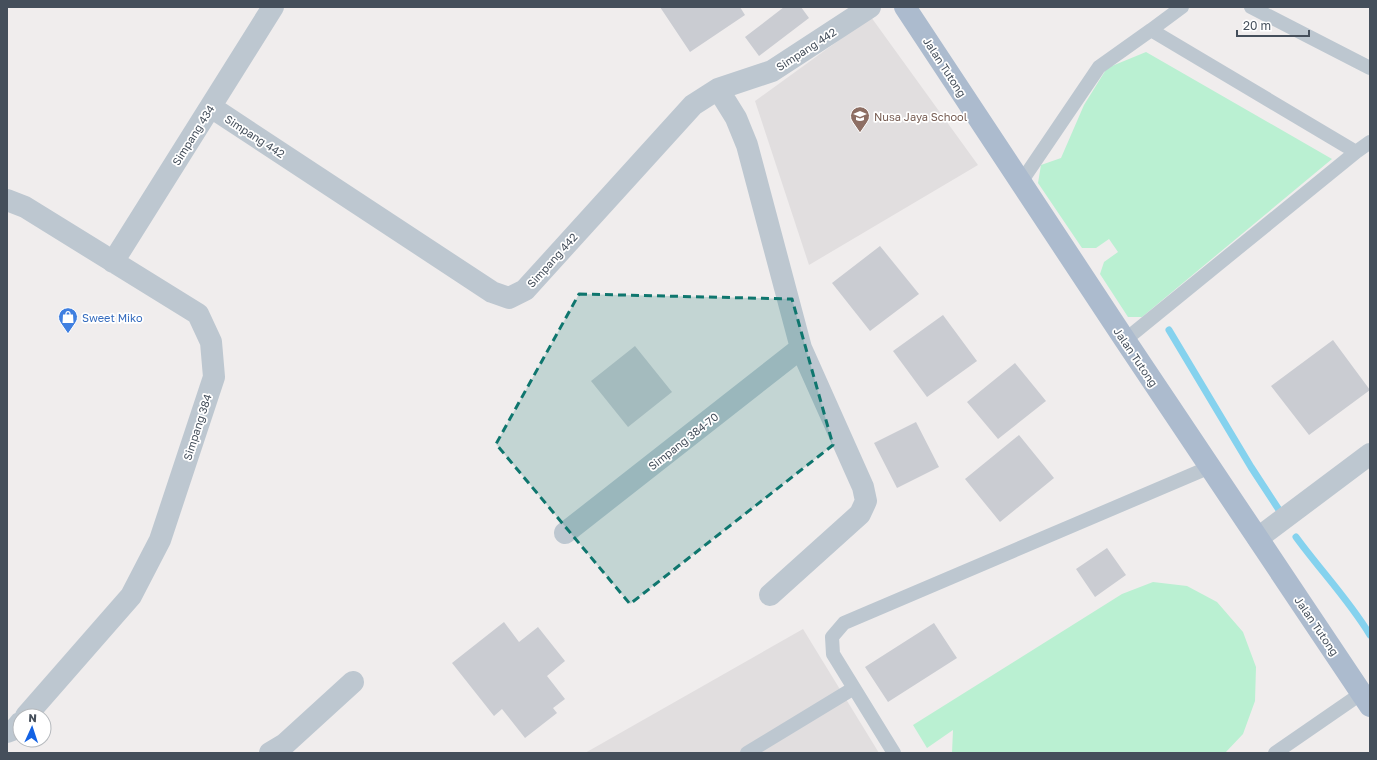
<svg xmlns="http://www.w3.org/2000/svg" width="1377" height="760" font-family="'Golos Text',sans-serif">
  <rect width="100%" height="100%" fill="#f0eded"/>
  <path fill="#e1dedf" d="M871 17 978 165 809 265 755 101Z
    M803 629 879 753H585Z"/>
  <path fill="#baf0d2" d="M1146 52 1332 159 1142 317H1128L1100 274 1104 262 1118 252 1109 239 1096 248H1082L1038 183 1041 165 1061 158 1084 105 1107 68Z
    M1153 582 1187 586 1217 602 1243 632 1256 667 1255 701 1243 734 1225 753H952L953 730 927 748 913 725 1122 594Z"/>
  <g fill="none" stroke-linecap="round" stroke-linejoin="round">
    <path stroke="#85d2ee" stroke-width="7" d="M1169 330 1251 467 1283 516
      M1296 537C1320 570 1349 600 1370 635"/>
  </g>
  <path fill="#caccd2" d="M660 7H740L745 15 690 52Z
    M784 7H801L809 18 759 56 745 37Z
    M880 246 919 294 870 331 832 283Z
    M943 315 977 361 927 397 893 351Z
    M1333 340 1370 390 1309 435 1271 386Z
    M635 346 672 392 628 427 591 381Z
    M1015 363 1046 401 998 439 967 402Z
    M916 422 939 467 897 488 874 443Z
    M1019 435 1054 478 1000 522 965 479Z
    M1107 548 1126 575 1095 597 1076 569Z
    M504 622 519 642 538 627 565 661 547 676 565 699 553 708 557 713 525 738 502 709 494 716 452 663Z
    M934 623 957 658 888 702 865 667Z"/>
  <g fill="none" stroke-linecap="round" stroke-linejoin="round">
    <path stroke="#bdc7d0" stroke-width="14" d="M1251 7 1370 68
      M1151 30 1182 7
      M1356 152 1370 142
      M1021 182 1099 67 1151 30 1356 152 1125 340
      M747 753 854 688
      M894 753 833 654 832 637 844 623 1210 467
      M1275 753 1362 693"/>
    <path stroke="#bdc7d0" stroke-width="22" d="M718 89 736 118 747 145 801 348 863 487 866 501 860 514 770 595
      M211 107 492 292 509 298 525 290 693 105 718 89 772 71 870 7
      M7 200 25 207 198 314 211 342 214 377 160 540 131 596 26 716
      M113 262 273 7
      M565 533 801 348
      M1258 538 1370 454
      M7 732 15 729 20 723
      M270 753 285 744 353 682"/>
    <path stroke="#acbbce" stroke-width="22" d="M905 7 1125 340 1370 706"/>
  </g>
  <path fill="#0f766e" fill-opacity="0.2" stroke="#0f766e" stroke-width="3" stroke-dasharray="8 5" stroke-linejoin="round" d="M579 294 792 299 833 445 630 604 496 444Z"/>
  <defs>
    <symbol id="school-pin" viewBox="-11 -11 22 30"><path d="M0 17L-7.5 6A9.5 9.5 0 1 1 7.5 6Z" fill="#8d6e63" stroke="#fff"/><path d="M0-5L7-2L0 1L-7-2ZM-4 1L0 2.5L4 1V4Q0 6-4 4Z" fill="#fff"/></symbol>
    <symbol id="shop-pin" viewBox="-11 -11 22 30"><path d="M0 17L-7.5 6A9.5 9.5 0 1 1 7.5 6Z" fill="#3f7fe0" stroke="#fff"/><path d="M-5-2.5h2.3a2.7 3.5 0 0 1 5.4 0H5L5.5 6h-11ZM-1.5-2.5h3a1.5 2.3 0 0 0-3 0Z" fill="#fff"/></symbol>
  </defs>
  <g fill-rule="evenodd">
    <use href="#school-pin" x="849" y="105" width="22" height="30"/>
    <use href="#shop-pin" x="57" y="306" width="22" height="30"/>
  </g>
  <g text-anchor="middle" dominant-baseline="central" stroke-width="3.5" stroke-linejoin="round" paint-order="stroke">
    <g font-size="11" fill="#454f5b" stroke="#fff">
      <text transform="translate(806 49) rotate(-33)">Simpang 442</text>
      <text transform="translate(945 67) rotate(57)">Jalan Tutong</text>
      <text transform="translate(193 135) rotate(-58)">Simpang 434</text>
      <text transform="translate(255 136) rotate(33)">Simpang 442</text>
      <text transform="translate(552 260) rotate(-48)">Simpang 442</text>
      <text transform="translate(1136 357) rotate(56)">Jalan Tutong</text>
      <text transform="translate(197 427) rotate(-72)">Simpang 384</text>
      <text transform="translate(683 441) rotate(-38)">Simpang 384-70</text>
      <text transform="translate(1317 626) rotate(56)">Jalan Tutong</text>
    </g>
    <g font-size="11" fill="#785e54" stroke="#fff" text-anchor="start">
      <text x="874" y="116">Nusa Jaya School</text>
    </g>
    <g font-size="11" fill="#366cbe" stroke="#fff" text-anchor="start">
      <text x="82" y="317">Sweet Miko</text>
    </g>
  </g>
  <rect width="1377" height="760" fill="none" stroke="#454f5b" stroke-width="16"/>
  <g transform="translate(32 728) rotate(3)"><circle r="19" fill="#ffffff" stroke="#b5b9bd"/>
  <path d="M0-3L7 15L0 10L-7 15Z" fill="#1362e4"/>
  <text y="-6" font-size="11" font-weight="bold" text-anchor="middle" fill="#454f5b">N</text>
  </g>
  <path d="M1237 30v6h72v-6" fill="none" stroke="#454f5b" stroke-width="2"/>
  <text x="1243" y="30" font-size="12" fill="#454f5b" stroke="#ffffff" stroke-width="3" paint-order="stroke">20 m</text>
</svg>
